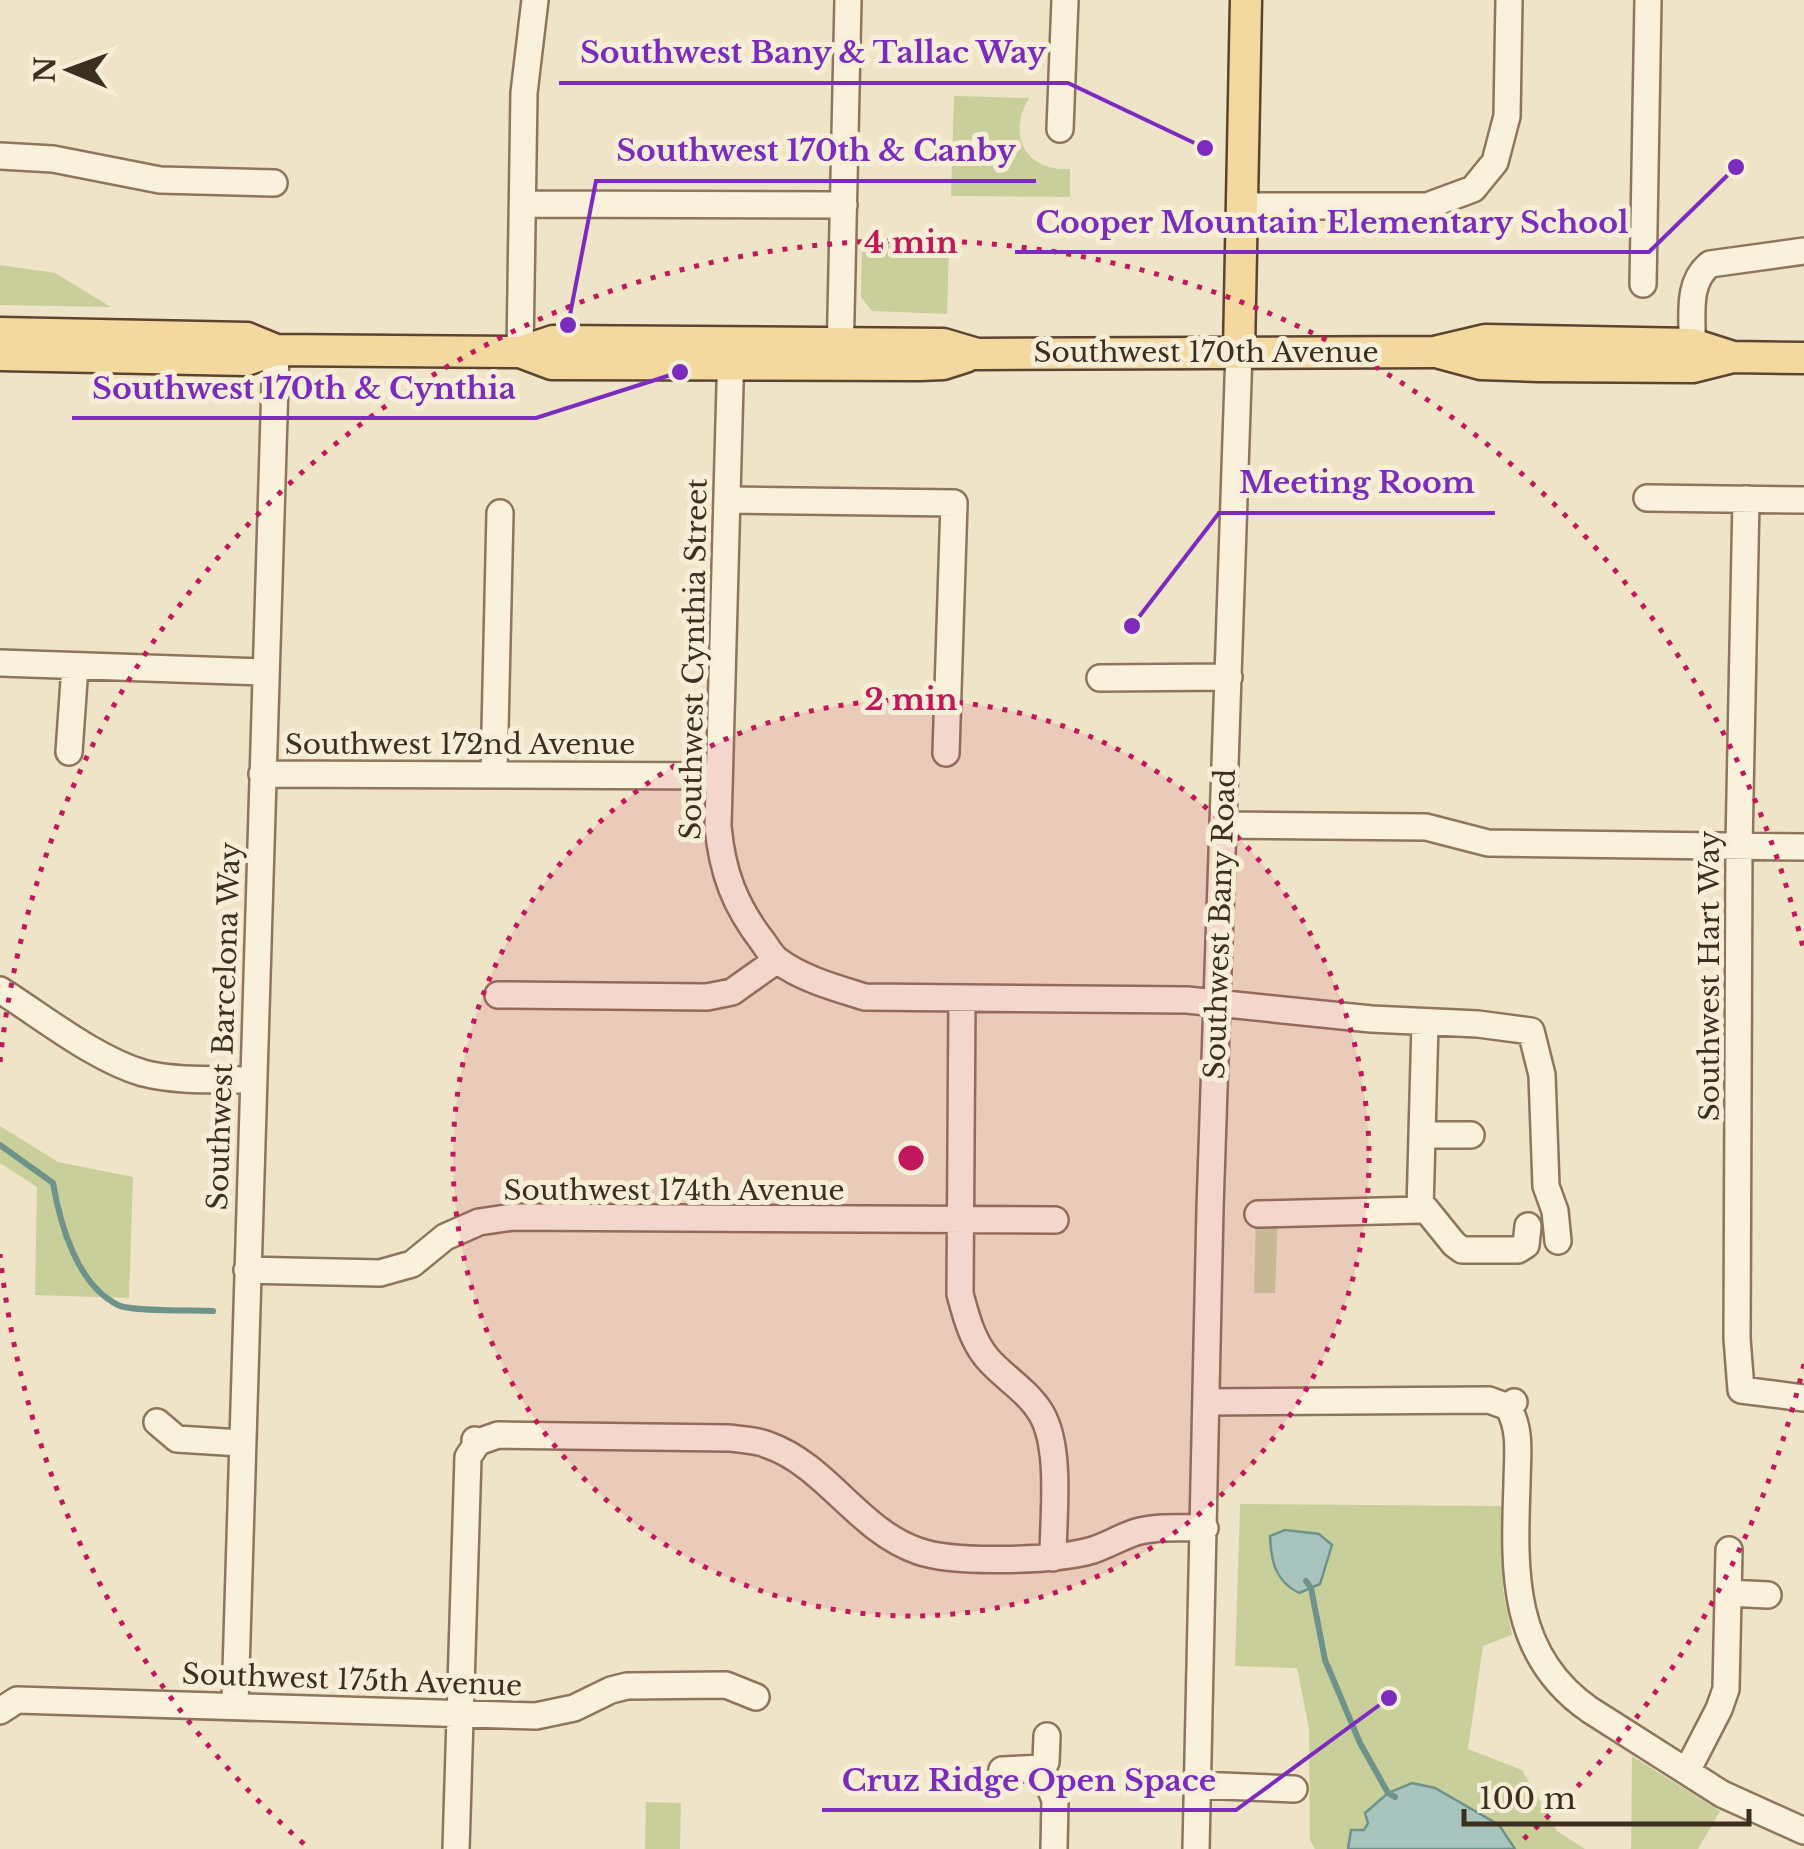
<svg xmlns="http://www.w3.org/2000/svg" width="1804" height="1849" font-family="'Libre Baskerville',serif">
  <rect width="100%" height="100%" fill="#f0e4c8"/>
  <path fill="#c9cf9b" d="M954 96 1029 98C1007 135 1025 171 1070 169V197L951 196Z
    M862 244 949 246 947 314 872 311 861 297Z
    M0 265 55 273 111 307 0 305Z
    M0 1126 58 1162 133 1177 129 1298 35 1295 37 1187 0 1163Z
    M1256 1213 1278 1214 1275 1293H1254Z
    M1240 1504 1503 1506V1590L1512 1635 1483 1646 1468 1749 1522 1770 1557 1831 1585 1849H1315L1310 1840 1309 1729 1297 1668 1235 1666Z
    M1632 1756 1720 1811 1698 1849H1631Z
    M646 1802 681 1803 680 1849H645Z"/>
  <path fill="#a9c4bc" stroke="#6f938a" stroke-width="2.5" d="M1285 1530 1319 1534 1332 1545 1320 1584 1299 1593C1275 1581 1271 1561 1270 1536Z
    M1412 1783 1435 1788 1499 1825 1515 1849H1348L1351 1830H1364L1368 1823 1365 1813 1388 1793Z"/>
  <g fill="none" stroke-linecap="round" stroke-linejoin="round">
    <path stroke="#6f938a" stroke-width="6" d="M0 1145 53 1183C60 1224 77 1285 118 1305 132 1312 193 1310 213 1311
      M1306 1581 1311 1588 1325 1660 1360 1743 1388 1793 1395 1797"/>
    <defs>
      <path id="minor" d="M1060 129 1065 0
        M0 156 53 159 160 180 274 183
        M523 204 844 205
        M1241 206H1427L1473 189 1495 162 1507 116 1509 0
        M1643 284 1648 0
        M1692 344C1693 316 1686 283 1710 264L1804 251
        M731 348 718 826C722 872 735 906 763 942 767 948 772 956 777 960 802 979 836 988 865 997L1187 1000 1371 1019 1478 1024 1531 1031 1542 1075 1546 1186 1555 1211 1558 1241
        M520 352 524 93 535 0
        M840 359 848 0
        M1647 498 1804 500
        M1746 499 1739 845 1737 1338 1741 1390 1804 1398
        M727 500 954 503 946 753
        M0 663 264 672
        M1100 678 1229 677
        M69 752 75 666
        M494 773 500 513
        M262 774 718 776
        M1224 825 1426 827 1488 843 1804 847
        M0 990C43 1017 95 1059 143 1073 178 1082 218 1079 253 1080
        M498 995 707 997 732 992 777 960
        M962 998 960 1294C966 1316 972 1340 987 1358 1003 1377 1027 1390 1041 1413 1062 1448 1053 1517 1053 1558
        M1422 1135H1471
        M1420 1202 1454 1244 1462 1250H1518L1526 1245 1528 1226
        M1258 1214 1420 1210 1425 1023
        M247 1270 380 1273 412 1264 445 1237 479 1222 513 1217 1055 1220
        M1207 1402 1489 1400 1508 1407
        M1514 1402 1508 1407C1522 1431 1517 1457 1517 1484 1514 1570 1510 1655 1590 1710L1722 1794 1804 1831
        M157 1422 177 1439 241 1443
        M475 1440 478 1442 498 1435 730 1438C743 1440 757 1440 768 1445 826 1465 859 1531 918 1551 954 1564 1056 1561 1093 1550 1108 1545 1121 1537 1136 1532 1159 1526 1182 1528 1205 1528
        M1728 1593 1768 1595
        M235 1704 276 350
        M0 1711 17 1700 536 1716 574 1708 611 1690 627 1686 726 1685 756 1697
        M1042 1768 1055 1800 1054 1849
        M1002 1770 1042 1768 1046 1762 1047 1736
        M1687 1771 1719 1709 1726 1689 1729 1550
        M1197 1785 1294 1789
        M456 1849 468 1457 478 1442
        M1196 1849 1210 1208 1239 351"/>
      <path id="major" d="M0 333 247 338 276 350
        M1239 351 1246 0
        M520 352 552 364 920 365 943 364 965 357
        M1440 353 1481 364 1539 366 1693 367 1733 357 1804 358
        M0 355 246 360 276 350 520 352 553 341 943 344 977 354 1434 352 1485 340 1692 344 1733 357"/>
    </defs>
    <use href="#minor" stroke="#8d765c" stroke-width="30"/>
    <use href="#major" stroke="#5b4430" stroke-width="35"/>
    <use href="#minor" stroke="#faf1dc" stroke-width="25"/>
    <use href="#major" stroke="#f3d9a0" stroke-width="30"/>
  </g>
  <circle cx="911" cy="1158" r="458" fill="#c2185b" fill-opacity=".12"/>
  <g fill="none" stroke="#c2185b" stroke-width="5" stroke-dasharray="5 10">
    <circle cx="911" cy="1158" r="458"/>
    <path d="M1804 1364A916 916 0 0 1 1518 1844M304 1844A916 916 0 0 1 0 1254M0 1062A916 916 0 0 1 1804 952"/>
  </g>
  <g text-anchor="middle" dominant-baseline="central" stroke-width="10" stroke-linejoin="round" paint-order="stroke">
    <g font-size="28" fill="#3d2e20" stroke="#f7eed8">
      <text x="1206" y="352">Southwest 170th Avenue</text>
      <text transform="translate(694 659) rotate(-89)">Southwest Cynthia Street</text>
      <text x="460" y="744">Southwest 172nd Avenue</text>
      <text transform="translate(1220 924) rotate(-88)">Southwest Bany Road</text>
      <text transform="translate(1709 976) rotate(-90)">Southwest Hart Way</text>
      <text transform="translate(224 1026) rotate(-88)">Southwest Barcelona Way</text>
      <text x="674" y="1190">Southwest 174th Avenue</text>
      <text transform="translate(352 1680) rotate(2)">Southwest 175th Avenue</text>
    </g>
  </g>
  <circle cx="911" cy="1158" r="15" fill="#c2185b" stroke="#f7eed8" stroke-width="5"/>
  <g font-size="30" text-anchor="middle" font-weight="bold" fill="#c2185b" stroke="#f7eed8" stroke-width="10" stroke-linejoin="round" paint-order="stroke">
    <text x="911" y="253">4 min</text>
    <text x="911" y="710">2 min</text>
  </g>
  <path fill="none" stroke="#7b2cbf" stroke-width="4" d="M1205 148L1068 83H559M568 325L596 181H1036M1736 167L1649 252H1015M680 372L536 418H72M1132 626L1219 513H1495M1389 1698L1236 1810H822"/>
  <g fill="#7b2cbf" stroke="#f7eed8" stroke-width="4">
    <circle cx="1205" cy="148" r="10"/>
    <circle cx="568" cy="325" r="10"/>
    <circle cx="1736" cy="167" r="10"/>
    <circle cx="680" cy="372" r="10"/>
    <circle cx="1132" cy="626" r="10"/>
    <circle cx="1389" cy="1698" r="10"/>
  </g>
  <g font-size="30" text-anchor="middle" font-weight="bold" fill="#7b2cbf" stroke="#f7eed8" stroke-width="10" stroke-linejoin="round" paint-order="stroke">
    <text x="813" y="63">Southwest Bany &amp; Tallac Way</text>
    <text x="816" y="161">Southwest 170th &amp; Canby</text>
    <text x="1332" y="233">Cooper Mountain Elementary School</text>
    <text x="304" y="399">Southwest 170th &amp; Cynthia</text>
    <text x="1357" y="493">Meeting Room</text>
    <text x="1029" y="1791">Cruz Ridge Open Space</text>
  </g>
  <g transform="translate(70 70) rotate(271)" stroke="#f7eed8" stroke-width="8" paint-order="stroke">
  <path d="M0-8L18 38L0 25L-18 38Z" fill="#3d2e20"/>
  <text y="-15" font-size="28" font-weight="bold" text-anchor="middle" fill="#3d2e20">N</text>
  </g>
  <path d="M1464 1809v15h285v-15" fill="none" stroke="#3d2e20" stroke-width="5"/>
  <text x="1479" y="1809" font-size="30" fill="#3d2e20" stroke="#f7eed8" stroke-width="8" paint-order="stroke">100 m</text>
</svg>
